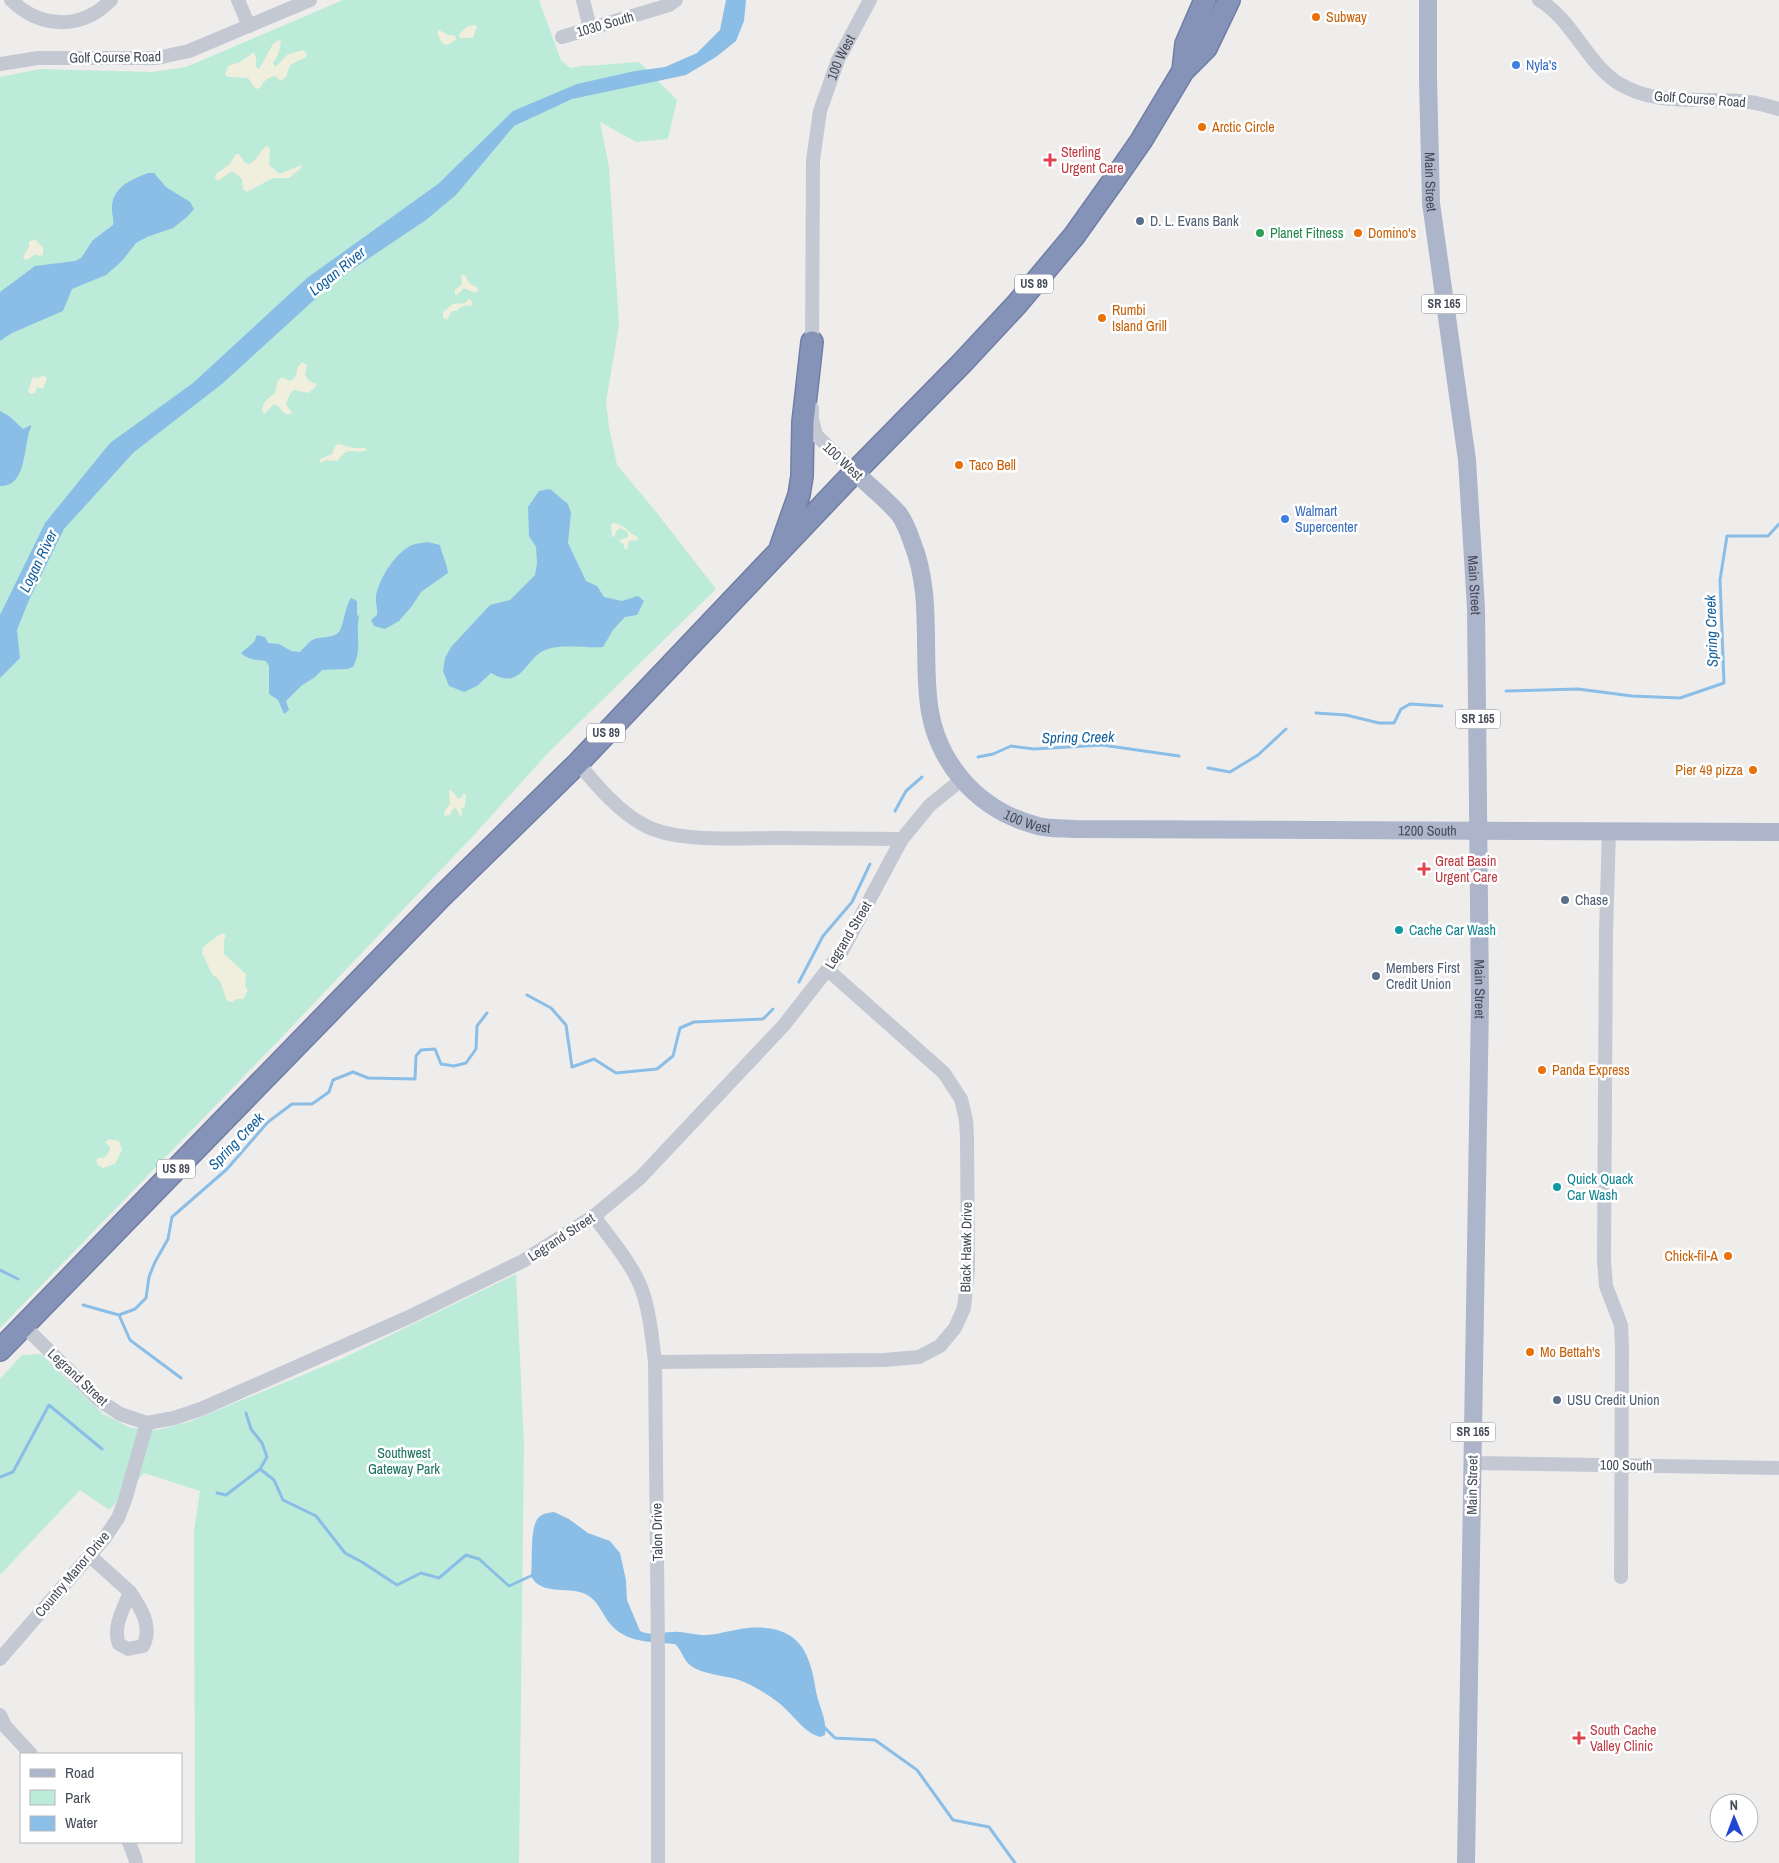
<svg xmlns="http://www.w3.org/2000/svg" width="1779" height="1863" font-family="'Archivo Narrow',sans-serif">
  <rect width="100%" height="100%" fill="#efedec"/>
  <path fill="#bcebd9" d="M343 0H539L561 60 570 68 588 65V66L639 62 677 100 668 139 636 142 600 122 609 167 619 325 606 402 609 427 617 465 657 513 716 589 548 753 474 835 279 1040 0 1328V77L40 69 152 72 186 67Z
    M516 1274 524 1445 519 1863H195L194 1531 200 1491 144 1473 109 1510 80 1490 0 1575V1379L22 1355 41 1354 103 1414 131 1428 157 1430 189 1422 339 1360Z"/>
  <path fill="#f0eedd" d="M473 25 477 26 473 38H460L459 34 468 26Z
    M439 30 448 35 455 36 456 40 447 45C441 44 440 38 437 33Z
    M278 40 281 41C280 50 278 56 273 63L275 67 287 55 303 50 307 54 306 57 290 65 286 77 281 81 275 76C266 78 264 81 260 88L256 89 248 78 228 77 225 75 228 66 240 62 254 52 256 58V67L259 69 273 44Z
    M267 146 270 149 269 165 280 174 301 165V168L289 178H273L247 192 243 189 242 179 232 171 218 181 215 179 216 174 229 165 236 154H239L245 163 249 164C258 160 260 150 267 146Z
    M35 239 43 248V255L39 256 35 254 30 258 25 260 23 257 29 247V242Z
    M461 275 466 276 469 283 478 288V291L475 293 464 288 457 295 455 294V290L462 284Z
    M469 299 473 302 471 306C465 305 460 306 457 311H452L447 320 443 318V312L453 304 465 303Z
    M302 362 307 365 305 375 309 381 317 384 315 388 308 393 294 390 290 394 286 404 292 413 288 415C281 413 281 406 274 404L264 414 262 411C263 402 267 398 275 394L277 382 282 377 290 381C296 378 297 374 297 368Z
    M43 375 47 378 43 389 37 387 35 393 30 394 28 390 33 377 38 378Z
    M338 444 354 448H366L367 450C359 454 352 449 346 452 343 454 340 458 337 461L325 460 321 463 319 461 322 458 332 454 335 446Z
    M613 523C627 525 628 534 638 537V540L629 541 627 550 624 548V544L620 542V540L628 537V532L620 528 617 530 614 537H612L611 525Z
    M449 790 452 791 458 799 461 798 464 793 466 795 465 806 461 809 462 812 461 818 456 808 453 809 450 815 444 816 445 810 450 804Z
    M223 933 226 936 224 940V954L246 974 245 986 248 990 243 999H237L232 1002 227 1001 220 981 212 974 202 953 203 947 219 935Z
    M109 1139 119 1141 122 1150 115 1164 103 1168 98 1165 96 1161 98 1158C105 1158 109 1155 110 1147L105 1142Z"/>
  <path fill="#8bbee6" d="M726 0H746L744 21 736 41 716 57 686 75 572 99 514 126 456 195 426 220 335 281 222 384 134 452 64 529 29 600 17 630 20 658 0 678V615L45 523 110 443 193 383 307 278 438 184 513 111 577 84 635 71 665 67 697 53 720 30Z
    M148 173H154L166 187 190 202 194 209 187 217 173 228 147 237 136 243 122 261 106 275 72 289 63 311 12 333 0 341V292L35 266 75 261 81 258 93 240 113 225C114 219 112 215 112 210 111 187 131 180 148 173Z
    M0 411 9 416 23 429 31 425V427C23 444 28 487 0 486Z
    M550 489 568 504 571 513 568 543 586 581 597 586 604 597 622 601 638 596 644 601 637 615 625 617 613 630 603 647C587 648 563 644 548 649 524 656 524 692 491 673L477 686 464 692 449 686 443 671 445 658 451 647 490 605 510 600 535 575 537 563 536 547 529 536 528 507 539 491Z
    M428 542 440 545C442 555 447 563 448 573L421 592 412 606 399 621 385 629 374 626 371 620 377 615C378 608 375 602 376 596 379 578 396 552 412 545 417 543 423 543 428 542Z
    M351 598 357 601V615L359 616C355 636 363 647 353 667L347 669 322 670 315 677 301 686 286 701 289 710 284 714 278 700 269 694V666L266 661C257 660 248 660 241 653L254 642 257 635 265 637 268 643 279 644 291 651 300 652C304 648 308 643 312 640 320 636 332 639 339 632 343 627 345 607 351 598Z
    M554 1512 569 1519 588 1533 610 1541 620 1553 626 1580 627 1600 640 1631C650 1636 661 1632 673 1632 684 1631 696 1636 707 1635 721 1634 735 1629 748 1628 796 1624 810 1648 816 1691 819 1708 827 1717 825 1735L820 1737C804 1733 793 1714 779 1703 767 1694 753 1685 739 1680 724 1675 704 1675 691 1666 683 1660 682 1650 675 1644 654 1642 629 1643 613 1627 602 1616 599 1599 583 1593 566 1587 540 1595 531 1576 533 1562 529 1527 539 1517 543 1513 548 1513 554 1512Z"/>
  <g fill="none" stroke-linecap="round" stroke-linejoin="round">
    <path stroke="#8bbee6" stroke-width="3" d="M1506 691 1578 689 1632 696 1680 698 1724 683 1720 580 1727 536H1768L1779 524
      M1316 713 1346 715 1379 723H1394L1401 709 1410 704 1442 706
      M978 757 993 754 1011 746 1034 749 1102 745 1179 756
      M1208 768 1230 772 1258 755 1286 729
      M895 811 906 791 922 777
      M799 982 823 936 852 902 870 864
      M527 995 551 1008 566 1025 572 1067 594 1059 616 1073 657 1069 673 1056 680 1028 694 1022 763 1019 773 1009
      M0 1270 18 1279
      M83 1305 119 1315 135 1309 146 1298 149 1277 155 1262 168 1239 172 1217 227 1169 268 1122 292 1104H312L329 1092 333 1080 353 1072 368 1078 415 1079 416 1056 421 1050 435 1049 441 1064 454 1066 466 1063 476 1049 477 1026 487 1013
      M119 1315 130 1340 181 1378
      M246 1413 251 1429 262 1443 267 1457 260 1469 274 1480 283 1500 316 1516 345 1553 362 1562 397 1585 421 1573 439 1578 466 1555 479 1559 509 1586 533 1575
      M0 1477 13 1472 49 1405 102 1449
      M217 1493 226 1495 260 1469
      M823 1726 835 1738 875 1740 917 1770 953 1820 989 1827 1015 1863"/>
    <defs>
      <path id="highway" d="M1183 71 1186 44 1205 0
        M781 546 799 495 802 476 803 422 812 342
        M0 1350 442 896 578 763 844 483 962 363 1017 304 1074 236 1116 177 1141 141 1183 71 1206 48 1229 0"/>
    </defs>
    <use href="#highway" stroke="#717ea4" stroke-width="24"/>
    <g stroke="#c3c8d3" stroke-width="14">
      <path d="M11 0C41 29 82 30 111 0"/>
      <path d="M238 0 249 26"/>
      <path d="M583 0 590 28"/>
      <path d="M1539 0C1572 19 1586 62 1618 83 1658 108 1705 96 1749 102 1759 103 1769 106 1779 109"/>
      <path d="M562 37 669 5 676 0"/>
      <path d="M0 64 38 58H157L189 51 310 0"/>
      <path id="s1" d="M812 349 813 160 820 111 838 60 870 0"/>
      <path d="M812 408V419L816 435 855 472"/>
      <path d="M578 763C597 786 618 811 644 825 677 843 739 838 776 838 818 838 860 839 902 839"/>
      <path d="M1609 831 1606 932 1604 1260 1606 1286 1621 1325 1622 1346 1621 1577"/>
      <path d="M594 1216C610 1239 632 1263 642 1290 650 1313 652 1338 655 1362L658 1652V1863"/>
      <path d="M24 1326 99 1400 120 1414 147 1423 174 1418 201 1409 409 1317 523 1261 594 1216 640 1178 784 1025 842 951 902 839 930 805 961 780"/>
      <path d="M655 1362 884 1360 919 1357 940 1346 955 1328 964 1308 968 1269 967 1137 966 1120 961 1099 944 1073 828 970"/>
      <path d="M1473 1463 1779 1468"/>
      <path d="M90 1556 130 1592C124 1608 112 1627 119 1644L128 1649 143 1646C153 1627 141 1608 130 1592"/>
      <path d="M0 1659 104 1539 118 1518 125 1500 147 1423"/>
      <path d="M0 1715 5 1726 31 1754"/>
      <path d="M129 1842 135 1858 136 1863"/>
    </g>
    <g stroke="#adb5ca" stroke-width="18">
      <path id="s2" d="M1428 0V79L1431 203 1467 460 1476 608 1480 1001 1466 1863"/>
      <path id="s3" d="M855 472C869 486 886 499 899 514 904 521 909 533 912 542 932 591 923 644 928 696 933 760 976 810 1038 826 1049 829 1063 828 1075 829L1779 832"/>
    </g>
    <use href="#highway" stroke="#8693b9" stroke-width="21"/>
  </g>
  <g fill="#e8710a" stroke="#fff" stroke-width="2">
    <circle cx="1316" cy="17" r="5"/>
    <circle cx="1202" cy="127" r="5"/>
    <circle cx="1358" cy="233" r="5"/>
    <circle cx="1102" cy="318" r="5"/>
    <circle cx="959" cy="465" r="5"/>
    <circle cx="1753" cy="770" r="5"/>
    <circle cx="1542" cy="1070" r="5"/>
    <circle cx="1728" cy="1256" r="5"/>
    <circle cx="1530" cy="1352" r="5"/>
  </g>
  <g fill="#3f7fe0" stroke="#fff" stroke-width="2">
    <circle cx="1516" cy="65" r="5"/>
    <circle cx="1285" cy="519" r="5"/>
  </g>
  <g fill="#e0444e" stroke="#fff" stroke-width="2">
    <path d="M1047.5 152.5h5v5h5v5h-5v5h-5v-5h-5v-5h5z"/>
    <path d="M1421.5 861.5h5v5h5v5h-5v5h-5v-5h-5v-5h5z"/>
    <path d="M1576.5 1730.5h5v5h5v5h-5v5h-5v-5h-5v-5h5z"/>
  </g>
  <g fill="#5c6f8a" stroke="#fff" stroke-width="2">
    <circle cx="1140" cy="221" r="5"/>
    <circle cx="1565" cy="900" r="5"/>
    <circle cx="1376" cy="976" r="5"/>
    <circle cx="1557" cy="1400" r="5"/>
  </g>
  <circle fill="#2e9e5b" stroke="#fff" stroke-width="2" cx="1260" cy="233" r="5"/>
  <g fill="#0f9aa8" stroke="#fff" stroke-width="2">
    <circle cx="1399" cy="930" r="5"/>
    <circle cx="1557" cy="1187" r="5"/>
  </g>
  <g text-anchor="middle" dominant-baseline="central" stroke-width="5" stroke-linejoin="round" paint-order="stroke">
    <g fill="#fff" stroke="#7e818a" stroke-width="1">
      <rect x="1015" y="274.5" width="38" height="19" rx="4"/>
      <rect x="1421.5" y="294.5" width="45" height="19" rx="4"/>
      <rect x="1455.5" y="709.5" width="45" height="19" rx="4"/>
      <rect x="587" y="723.5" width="38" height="19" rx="4"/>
      <rect x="157" y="1159.5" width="38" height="19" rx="4"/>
      <rect x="1450.5" y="1422.5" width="45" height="19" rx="4"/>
    </g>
    <g font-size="12" font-weight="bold" fill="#464b58">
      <text x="1034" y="284">US 89</text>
      <text x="1444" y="304">SR 165</text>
      <text x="1478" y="719">SR 165</text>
      <text x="606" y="733">US 89</text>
      <text x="176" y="1169">US 89</text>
      <text x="1473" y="1432">SR 165</text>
    </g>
    <g font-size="14" fill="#c56008" stroke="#fff" text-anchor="start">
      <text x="1326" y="17">Subway</text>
      <text x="1212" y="127">Arctic Circle</text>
      <text x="1368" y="233">Domino's</text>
      <text x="1112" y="310">Rumbi<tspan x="1112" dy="16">Island Grill</tspan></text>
      <text x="969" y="465">Taco Bell</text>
      <text x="1743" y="770" text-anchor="end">Pier 49 pizza</text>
      <text x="1552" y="1070">Panda Express</text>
      <text x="1718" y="1256" text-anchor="end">Chick-fil-A</text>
      <text x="1540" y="1352">Mo Bettah's</text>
    </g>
    <g font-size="14" fill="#464b58" stroke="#fff">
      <text transform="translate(605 24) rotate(-16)">1030 South</text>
      <text transform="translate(115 57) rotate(-1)">Golf Course Road</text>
      <text stroke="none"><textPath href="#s1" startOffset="296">100 West</textPath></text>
      <text transform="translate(1700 99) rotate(4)">Golf Course Road</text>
      <text stroke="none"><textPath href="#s2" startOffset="182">Main Street</textPath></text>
      <text transform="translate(843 461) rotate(43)">100 West</text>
      <text stroke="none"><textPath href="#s2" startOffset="588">Main Street</textPath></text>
      <text stroke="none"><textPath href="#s3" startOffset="418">100 West</textPath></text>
      <text stroke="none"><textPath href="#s3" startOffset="819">1200 South</textPath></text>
      <text transform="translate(848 935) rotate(-59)">Legrand Street</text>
      <text stroke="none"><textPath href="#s2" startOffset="992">Main Street</textPath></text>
      <text transform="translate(561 1237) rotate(-33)">Legrand Street</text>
      <text transform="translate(966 1247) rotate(-89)">Black Hawk Drive</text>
      <text transform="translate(78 1377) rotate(43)">Legrand Street</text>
      <text transform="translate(1626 1465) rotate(1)">100 South</text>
      <text transform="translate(1472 1485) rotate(-89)">Main Street</text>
      <text transform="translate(657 1532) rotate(-91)">Talon Drive</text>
      <text transform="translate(72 1574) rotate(-50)">Country Manor Drive</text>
    </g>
    <g font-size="14" fill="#366cbe" stroke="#fff" text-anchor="start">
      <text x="1526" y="65">Nyla's</text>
      <text x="1295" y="511">Walmart<tspan x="1295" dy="16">Supercenter</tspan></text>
    </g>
    <g font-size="14" fill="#be3a42" stroke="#fff" text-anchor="start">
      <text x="1061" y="152">Sterling<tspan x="1061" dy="16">Urgent Care</tspan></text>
      <text x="1435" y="861">Great Basin<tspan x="1435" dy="16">Urgent Care</tspan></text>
      <text x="1590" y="1730">South Cache<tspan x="1590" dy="16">Valley Clinic</tspan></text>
    </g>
    <g font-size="14" fill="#4e5e75" stroke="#fff" text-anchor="start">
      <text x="1150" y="221">D. L. Evans Bank</text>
      <text x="1575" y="900">Chase</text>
      <text x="1386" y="968">Members First<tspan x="1386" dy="16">Credit Union</tspan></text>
      <text x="1567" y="1400">USU Credit Union</text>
    </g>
    <g font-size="14" fill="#27864d" stroke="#fff" text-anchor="start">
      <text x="1270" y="233">Planet Fitness</text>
    </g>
    <g font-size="14" fill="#0d838f" stroke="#fff" text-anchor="start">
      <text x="1409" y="930">Cache Car Wash</text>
      <text x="1567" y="1179">Quick Quack<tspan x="1567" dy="16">Car Wash</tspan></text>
    </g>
    <g font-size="14" fill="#1b745d" stroke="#fff">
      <text x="404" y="1453">Southwest<tspan x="404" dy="16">Gateway Park</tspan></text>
    </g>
    <g font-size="15" font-style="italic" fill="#14609d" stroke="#fff">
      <text transform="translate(337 271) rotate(-39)">Logan River</text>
      <text transform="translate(38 561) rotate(-64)">Logan River</text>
      <text transform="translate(1711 631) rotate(-92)">Spring Creek</text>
      <text transform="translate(1078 737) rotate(-1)">Spring Creek</text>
      <text transform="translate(236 1141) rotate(-46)">Spring Creek</text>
    </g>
  </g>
  <rect x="20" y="1753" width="162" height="90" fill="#ffffff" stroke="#b5b7bc"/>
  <rect x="30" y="1769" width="25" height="8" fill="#adb5ca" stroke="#b5b7bc"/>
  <text x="65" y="1778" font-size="15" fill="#464b58">Road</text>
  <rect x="30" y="1790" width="25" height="15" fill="#bcebd9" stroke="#b5b7bc"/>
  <text x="65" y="1803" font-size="15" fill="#464b58">Park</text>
  <rect x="30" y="1816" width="25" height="15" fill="#8bbee6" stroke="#b5b7bc"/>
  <text x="65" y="1828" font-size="15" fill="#464b58">Water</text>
  <g transform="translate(1734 1818) rotate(359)"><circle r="24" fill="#ffffff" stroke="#b5b7bc"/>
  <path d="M0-4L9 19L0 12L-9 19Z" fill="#2346d2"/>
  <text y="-8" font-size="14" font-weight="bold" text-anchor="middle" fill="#464b58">N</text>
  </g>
</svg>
